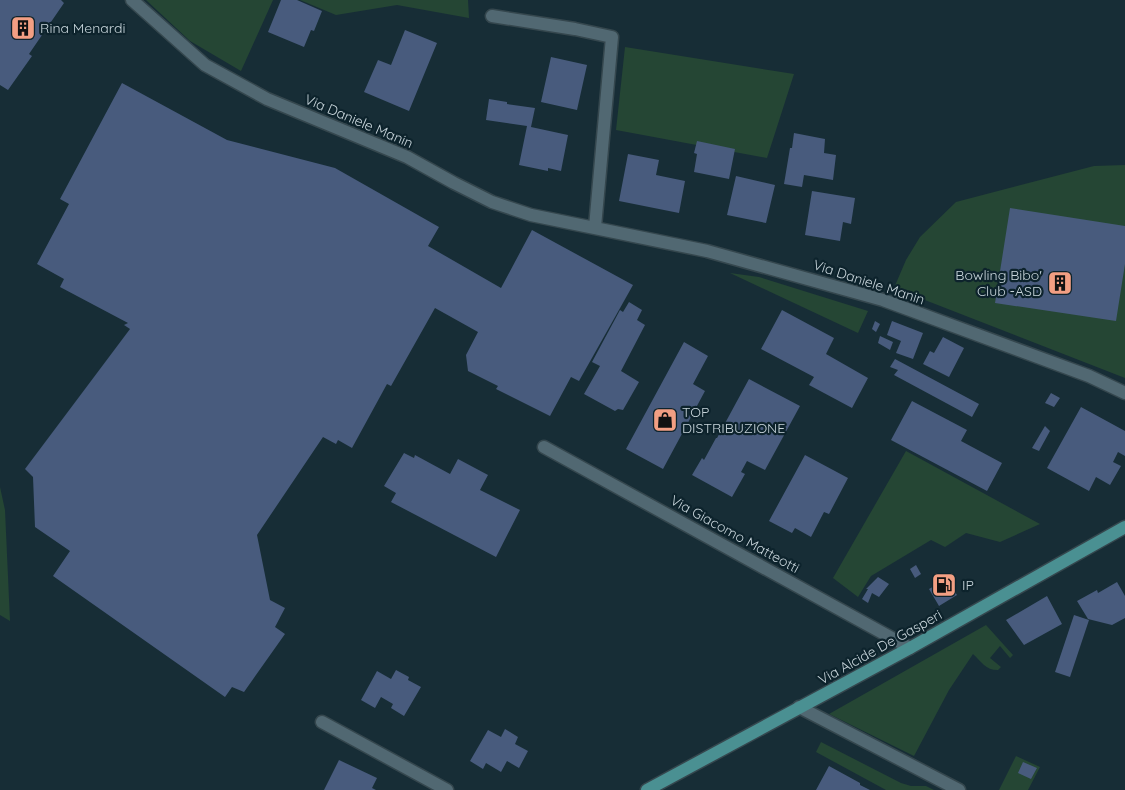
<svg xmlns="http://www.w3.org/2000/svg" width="1125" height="790" font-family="Quicksand,sans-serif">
  <rect width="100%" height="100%" fill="#172d36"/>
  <path fill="#254634" d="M146 0H273L241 71 190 41Z
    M300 0H468L469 18 397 5 336 15Z
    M625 47 794 74 767 158 616 130Z
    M1125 165V378L894 288 906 260 920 237 956 202 1094 166Z
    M730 273 759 277 868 311 858 333Z
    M906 451 1040 524 1000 542 966 533 945 547 931 540 871 576 858 597 833 578Z
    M0 487 5 510 10 621 0 615Z
    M986 625 1013 655 1010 658 1000 646 990 658 1001 667 998 670C985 670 982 662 973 654L949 690 914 756 829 714Z
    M821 742 901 783 911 786H926L934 790H886L816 752Z
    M1016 756 1040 767 1028 790H999Z"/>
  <path fill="#485b7d" d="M0 0H61L64 3 29 54 32 56 8 90 0 85Z
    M281 0H297L322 11 314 31 311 30 304 47 268 32Z
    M405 30 437 43 409 111 364 92 378 60 391 65Z
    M551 57 587 65 577 110 541 102Z
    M122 83 227 140 335 168 439 227 428 246 501 288 532 230 633 285 579 381 571 377 550 416 496 389 498 386 468 371 466 355 478 332 435 308 391 386 387 384 352 448 338 440 336 444 323 437 257 535 270 600 285 608 275 627 285 634 244 692 232 687 225 697 53 576 70 551 35 527 33 477 25 469 130 329 124 325 128 323 60 287 64 279 37 264 69 204 60 199Z
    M489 99 507 102V104L535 108 531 127 568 135 561 171 548 168V171L519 165 527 126 486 120Z
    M794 133 825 139 824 153 836 155 833 180 804 175 802 187 784 184 790 148H792Z
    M697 141 735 149 729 179 694 172 697 154 694 153Z
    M628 154 659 160 656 175 685 181 679 213 619 201Z
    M736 176 775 185 766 223 727 215Z
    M812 191 855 198 851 224 843 222 840 241 805 235Z
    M1010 208 1125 226V264L1116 321 995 303Z
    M629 302 642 310 637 320 645 325 621 371 639 382 623 410 618 409 615 411 584 394 600 366 592 362 620 310 623 312Z
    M782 310 834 338 826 354 868 378 852 408 809 385 814 377 761 349Z
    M875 321 880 324 876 332 872 329Z
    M892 321 923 333 913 359 896 353 901 341 887 335Z
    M880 336 893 342 890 350 878 343Z
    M943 337 964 348 949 377 923 364 930 351 934 353Z
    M684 342 708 356 693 384 705 391 663 469 626 449Z
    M895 359 979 404 972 417 894 375 898 370 890 367Z
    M749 379 800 406 765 470 747 461 741 472 745 474 732 497 692 475 702 458 704 460 716 438H717Z
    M1051 393 1060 398 1054 407 1045 403Z
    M912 401 967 430 961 441 1002 463 987 491 891 440Z
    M1081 407 1125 431V456L1118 452 1113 462 1121 466 1110 485 1096 477 1089 491 1047 468Z
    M1045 426 1050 431 1039 451 1032 448Z
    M404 453 414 458 415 455 450 474 458 459 488 475 480 490 520 510 496 557 391 502 396 493 384 486Z
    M805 455 848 478 829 514 824 512 811 537 795 528 792 533 769 521Z
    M916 565 921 574 915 578 910 569Z
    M878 577 889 584 879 597 872 593 868 603 862 599 868 589H866Z
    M947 579 957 595 939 606 929 589Z
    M1117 582 1125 596V618L1112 625 1088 619 1077 601 1097 590 1098 593Z
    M1047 596 1062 624 1024 645 1006 620Z
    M1074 615 1089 620 1070 677 1055 672Z
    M396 670 409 677 408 680 421 687 404 716 391 708 393 704 381 697 375 708 361 700 377 671 391 679Z
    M505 729 518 737 515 744 528 751 519 768 507 761 501 772 486 763 483 769 470 761 488 730 501 737Z
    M339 760 377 778 372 788 376 790H324Z
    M1023 762 1037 768 1031 779 1018 773Z
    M829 766 860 783V785L870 790H816Z"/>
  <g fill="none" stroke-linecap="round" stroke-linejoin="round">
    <defs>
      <path id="minor" d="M132 0 205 65 267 99 407 157 454 183 492 202 531 215 707 251 883 300 1089 376 1125 393
        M492 16 575 29 612 37 595 227
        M544 447 910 648
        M799 707 959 790
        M322 722 447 790"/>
      <path id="major" d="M647 790 910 648 1125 527"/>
    </defs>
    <use href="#minor" stroke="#35474e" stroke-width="15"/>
    <use href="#major" stroke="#35474e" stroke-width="15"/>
    <use href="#minor" stroke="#516872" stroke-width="12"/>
    <use href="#major" stroke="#4a9092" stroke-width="12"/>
  </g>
  <defs>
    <symbol id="building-square" viewBox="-11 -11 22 22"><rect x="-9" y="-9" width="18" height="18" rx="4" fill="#f39f83" stroke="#0d232c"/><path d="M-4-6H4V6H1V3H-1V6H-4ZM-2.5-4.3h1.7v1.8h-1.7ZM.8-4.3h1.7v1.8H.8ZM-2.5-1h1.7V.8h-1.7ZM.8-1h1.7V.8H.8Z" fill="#111"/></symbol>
    <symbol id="shop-square" viewBox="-11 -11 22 22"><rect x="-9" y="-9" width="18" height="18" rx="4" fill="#f39f83" stroke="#0d232c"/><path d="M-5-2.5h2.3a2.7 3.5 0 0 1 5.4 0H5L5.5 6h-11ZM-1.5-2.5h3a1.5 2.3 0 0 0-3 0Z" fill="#111"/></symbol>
    <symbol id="fuel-square" viewBox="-11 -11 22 22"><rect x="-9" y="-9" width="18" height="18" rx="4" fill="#f39f83" stroke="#0d232c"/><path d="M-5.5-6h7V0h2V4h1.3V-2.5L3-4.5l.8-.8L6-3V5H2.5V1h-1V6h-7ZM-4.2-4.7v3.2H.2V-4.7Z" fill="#111"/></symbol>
  </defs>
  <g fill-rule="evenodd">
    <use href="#building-square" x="9" y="14" width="28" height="28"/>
    <use href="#building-square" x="1046" y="269" width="28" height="28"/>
    <use href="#shop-square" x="651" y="406" width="28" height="28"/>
    <use href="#fuel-square" x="930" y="571" width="28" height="28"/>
  </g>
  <g text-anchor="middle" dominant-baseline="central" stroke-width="4.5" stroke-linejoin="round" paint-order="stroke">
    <g font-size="14" fill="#c7d4da" stroke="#0d232c" text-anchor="start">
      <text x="40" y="28">Rina Menardi</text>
      <text x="1042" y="275" text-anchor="end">Bowling Bibo'<tspan x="1042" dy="16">Club -ASD</tspan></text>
      <text x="682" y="412">TOP<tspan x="682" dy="16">DISTRIBUZIONE</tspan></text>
      <text x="962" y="585">IP</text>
    </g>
    <g font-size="14" fill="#c7d4da" stroke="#0d232c">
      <text transform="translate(359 121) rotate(23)">Via Daniele Manin</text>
      <text transform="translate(869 282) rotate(18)">Via Daniele Manin</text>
      <text transform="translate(735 534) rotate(29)">Via Giacomo Matteotti</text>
      <text transform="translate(880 647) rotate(-29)">Via Alcide De Gasperi</text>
    </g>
  </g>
</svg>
